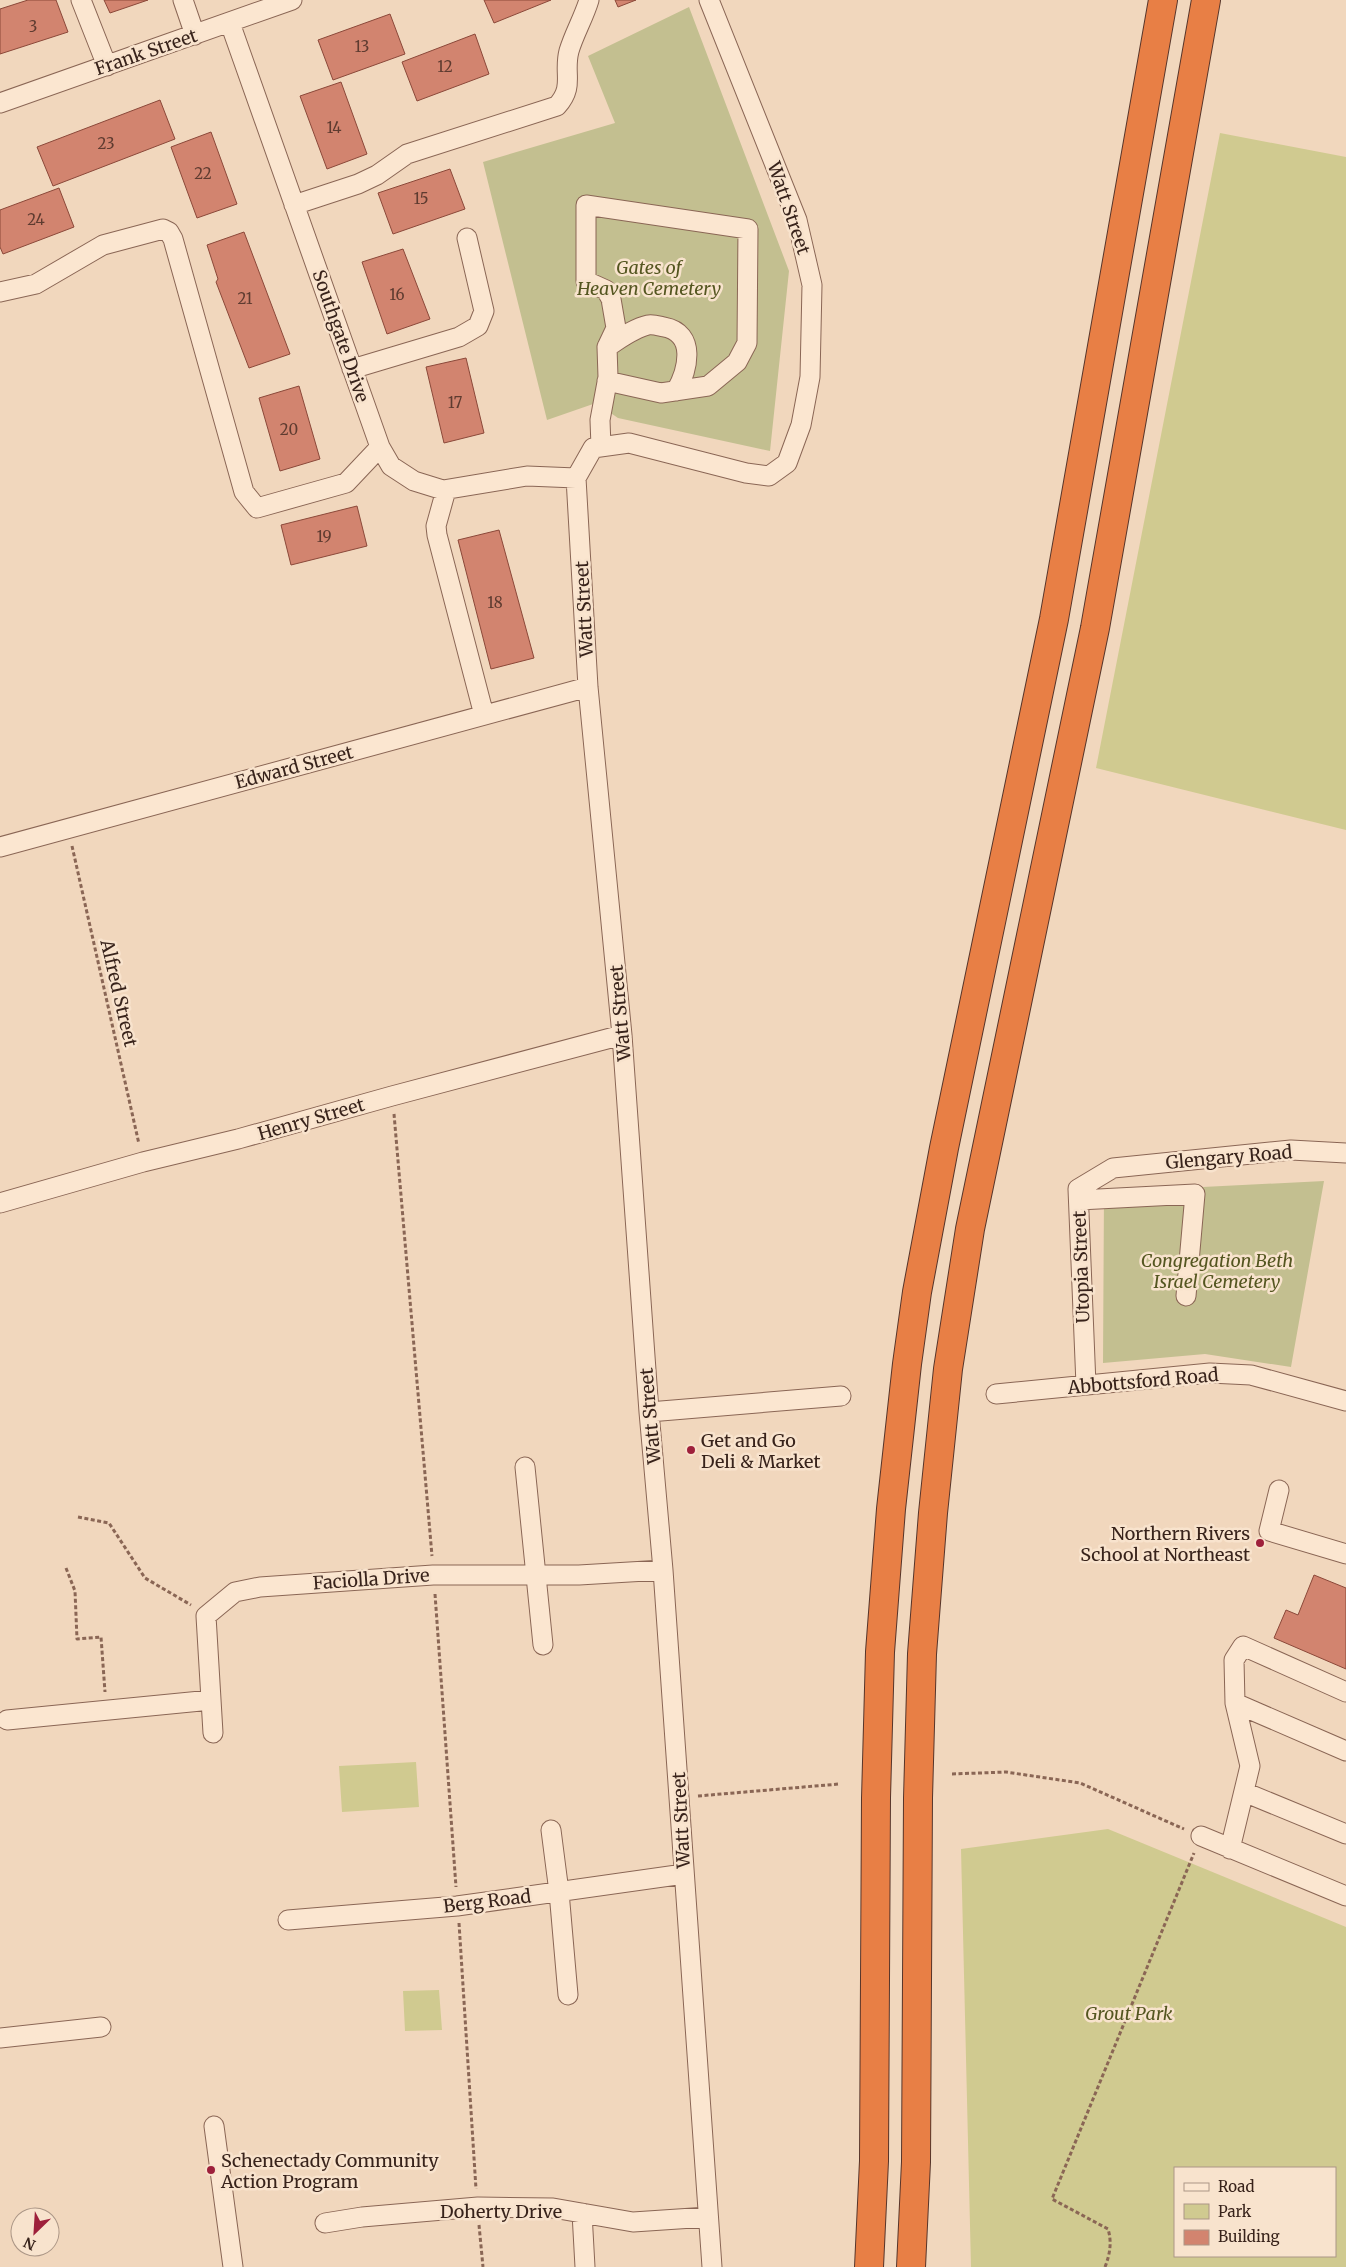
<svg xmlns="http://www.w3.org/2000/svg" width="1346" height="2267" font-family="Merriweather,serif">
  <rect width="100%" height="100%" fill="#f1d7bd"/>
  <path fill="#d0ca90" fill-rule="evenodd" d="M1220 133 1346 157V830L1096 768Z
    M416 1762 419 1807 342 1812 339 1766Z
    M1108 1829 1346 1927V2267H971L961 1849ZM1175 2168H1335V2256H1175Z
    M439 1990 442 2030 405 2031 403 1991Z"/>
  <path fill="#c3bf90" d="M689 7 789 271 770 451 618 418 596 403 547 420 483 162 615 123 588 56Z
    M1324 1181 1291 1367 1205 1354 1103 1363 1104 1192Z"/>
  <path fill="#d2846f" stroke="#8b4839" d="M28 0H56L68 32 0 54V9Z
    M104 0H148L110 13Z
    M484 0H551L494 23Z
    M615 0H636L618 7Z
    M390 14 405 54 333 80 318 40Z
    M475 34 489 74 417 101 402 62Z
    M341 82 367 154 327 169 300 96Z
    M160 100 175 139 53 186 37 147Z
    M211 132 237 204 197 218 171 147Z
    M450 169 465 209 393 234 378 193Z
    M59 188 74 227 3 254 0 247V210Z
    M244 232 290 354 249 368 216 282 218 279 207 245Z
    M403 249 430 319 387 334 362 262Z
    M466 358 484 433 444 443 426 367Z
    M299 386 320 459 280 471 259 398Z
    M357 506 367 546 291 565 281 525Z
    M499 530 534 658 491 669 458 540Z
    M1314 1575 1346 1588V1669L1274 1638 1286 1610 1298 1615Z"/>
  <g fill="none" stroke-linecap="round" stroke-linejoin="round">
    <defs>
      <path id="minor" d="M81 0 107 66
        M183 0 195 35
        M709 0 797 220 812 285 810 377 801 425 787 463 769 476 746 473 629 443 593 448 576 478 588 687 622 1035 649 1412 663 1570 712 2267
        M230 23 380 447 391 466 414 481 443 490 527 476 576 478
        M0 103 292 0
        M294 205 358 184 377 175 407 154 557 106C575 86 563 74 569 51 574 34 584 17 589 0
        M0 292 36 284 103 245 163 229 169 232 173 239 244 492 257 508 346 483 380 447
        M607 347C620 339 634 328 648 325 653 324 659 326 664 327 697 333 688 370 676 391
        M352 369 459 337 478 326 484 311 467 238
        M601 447 600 420 608 377 607 347 616 328 611 299 606 290 586 281V205L748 229 747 343 737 362 708 386 661 393 607 381
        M446 490 436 526 437 535 484 715
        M0 847 588 687
        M1079 1200 1195 1194 1186 1296
        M0 1203 143 1162 238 1139 392 1096 622 1035
        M1086 1385 1078 1189 1113 1168 1291 1150 1346 1153
        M996 1394 1210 1373 1251 1375 1346 1401
        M649 1412 841 1396
        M525 1467 543 1645
        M1279 1490 1269 1531 1346 1554
        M1235 1703 1346 1751
        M7 1720 211 1700
        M213 1733 206 1616 235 1592 260 1587 433 1575H579L663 1570
        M1244 1792 1346 1834
        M551 1830 559 1892 568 1995
        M1201 1836 1346 1896
        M1230 1849 1250 1766 1235 1703 1234 1660 1243 1646 1346 1692
        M288 1920 457 1906 684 1874
        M0 2038 101 2027
        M214 2126 233 2267
        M582 2213 585 2267
        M325 2223 362 2217 478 2207 553 2208 633 2222 708 2217"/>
      <path id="highway" d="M869 2267 874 2161 876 1798 880 1652 891 1509 907 1364 917 1292 944 1148 1054 619 1163 0
        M911 2267 916 2162 918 1798 922 1654 933 1513 948 1369 970 1229 1095 628 1206 0"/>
    </defs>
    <use href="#minor" stroke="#8a6655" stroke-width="21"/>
    <use href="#highway" stroke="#57352a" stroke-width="30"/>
    <path stroke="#8a6655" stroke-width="3" stroke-dasharray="4 2.5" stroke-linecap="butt" d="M72 846 139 1144
      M394 1114 432 1556
      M78 1517 109 1523 145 1578 191 1605
      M66 1568 75 1591 77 1639 101 1637 105 1692
      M435 1594 456 1887
      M952 1774 1006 1772 1080 1783 1184 1829
      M698 1796 839 1784
      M459 1923 476 2189
      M479 2225 483 2267
      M1105 2267C1110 2254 1112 2242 1108 2229L1052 2199 1194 1853"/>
    <use href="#minor" stroke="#fbe6d0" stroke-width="19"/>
    <use href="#highway" stroke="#e87f45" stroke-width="28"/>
  </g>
  <g fill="#9e203b" stroke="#f8e3cd" stroke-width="2">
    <circle cx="691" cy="1450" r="5"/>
    <circle cx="1260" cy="1543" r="5"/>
    <circle cx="211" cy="2170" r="5"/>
  </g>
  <g text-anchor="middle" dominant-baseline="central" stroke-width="5" stroke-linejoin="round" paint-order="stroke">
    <g font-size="15" fill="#5e3b30">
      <text x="33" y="26">3</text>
      <text x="362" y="46">13</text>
      <text x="445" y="66">12</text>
      <text x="334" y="127">14</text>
      <text x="106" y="143">23</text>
      <text x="203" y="173">22</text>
      <text x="421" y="198">15</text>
      <text x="36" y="219">24</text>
      <text x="397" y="294">16</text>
      <text x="245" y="298">21</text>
      <text x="455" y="402">17</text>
      <text x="289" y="429">20</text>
      <text x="324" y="536">19</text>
      <text x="495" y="602">18</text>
    </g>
    <g font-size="18" fill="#38231b" stroke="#f8e3cd">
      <text transform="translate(146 52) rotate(-19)">Frank Street</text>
      <text transform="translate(789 208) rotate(71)">Watt Street</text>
      <text transform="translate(341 336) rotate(71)">Southgate Drive</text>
      <text transform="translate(584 609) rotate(-93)">Watt Street</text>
      <text transform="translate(294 767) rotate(-15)">Edward Street</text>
      <text transform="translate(119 993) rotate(77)">Alfred Street</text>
      <text transform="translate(620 1013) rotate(-95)">Watt Street</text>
      <text transform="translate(311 1119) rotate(-16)">Henry Street</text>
      <text transform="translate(1229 1157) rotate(-5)">Glengary Road</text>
      <text transform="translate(1081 1267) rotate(-92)">Utopia Street</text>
      <text transform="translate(1143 1381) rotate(-5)">Abbottsford Road</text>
      <text transform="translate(650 1416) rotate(-95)">Watt Street</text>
      <text transform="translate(371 1579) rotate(-4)">Faciolla Drive</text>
      <text transform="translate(681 1820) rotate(-93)">Watt Street</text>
      <text transform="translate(487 1901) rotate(-7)">Berg Road</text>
      <text x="501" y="2211">Doherty Drive</text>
    </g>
    <g font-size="18" font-style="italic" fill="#545620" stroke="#f8e3cd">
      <text x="649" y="267">Gates of<tspan x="649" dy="21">Heaven Cemetery</tspan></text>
      <text x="1217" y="1260">Congregation Beth<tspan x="1217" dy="21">Israel Cemetery</tspan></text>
      <text x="1129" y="2013">Grout Park</text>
    </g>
    <g font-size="18" fill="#38231b" stroke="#f8e3cd" text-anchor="start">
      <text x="701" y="1440">Get and Go<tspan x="701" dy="21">Deli &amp; Market</tspan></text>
      <text x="1250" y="1533" text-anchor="end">Northern Rivers<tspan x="1250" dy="21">School at Northeast</tspan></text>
      <text x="221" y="2160">Schenectady Community<tspan x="221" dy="21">Action Program</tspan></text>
    </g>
  </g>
  <rect x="1174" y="2167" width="162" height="90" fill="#f8e3cd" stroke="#ab9686"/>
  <rect x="1184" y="2183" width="25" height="8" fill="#fbe6d0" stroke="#ab9686"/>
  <text x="1218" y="2192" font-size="15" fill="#38231b">Road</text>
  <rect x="1184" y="2204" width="25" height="15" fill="#d0ca90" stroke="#ab9686"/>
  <text x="1218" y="2217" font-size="15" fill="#38231b">Park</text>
  <rect x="1184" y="2230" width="25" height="15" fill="#d2846f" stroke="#ab9686"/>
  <text x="1218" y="2242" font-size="15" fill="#38231b">Building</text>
  <g transform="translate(35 2232) rotate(205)"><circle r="24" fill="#f8e3cd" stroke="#ab9686"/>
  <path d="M0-4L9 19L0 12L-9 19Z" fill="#9e203b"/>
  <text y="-8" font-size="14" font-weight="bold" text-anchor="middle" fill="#38231b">N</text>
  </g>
</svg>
